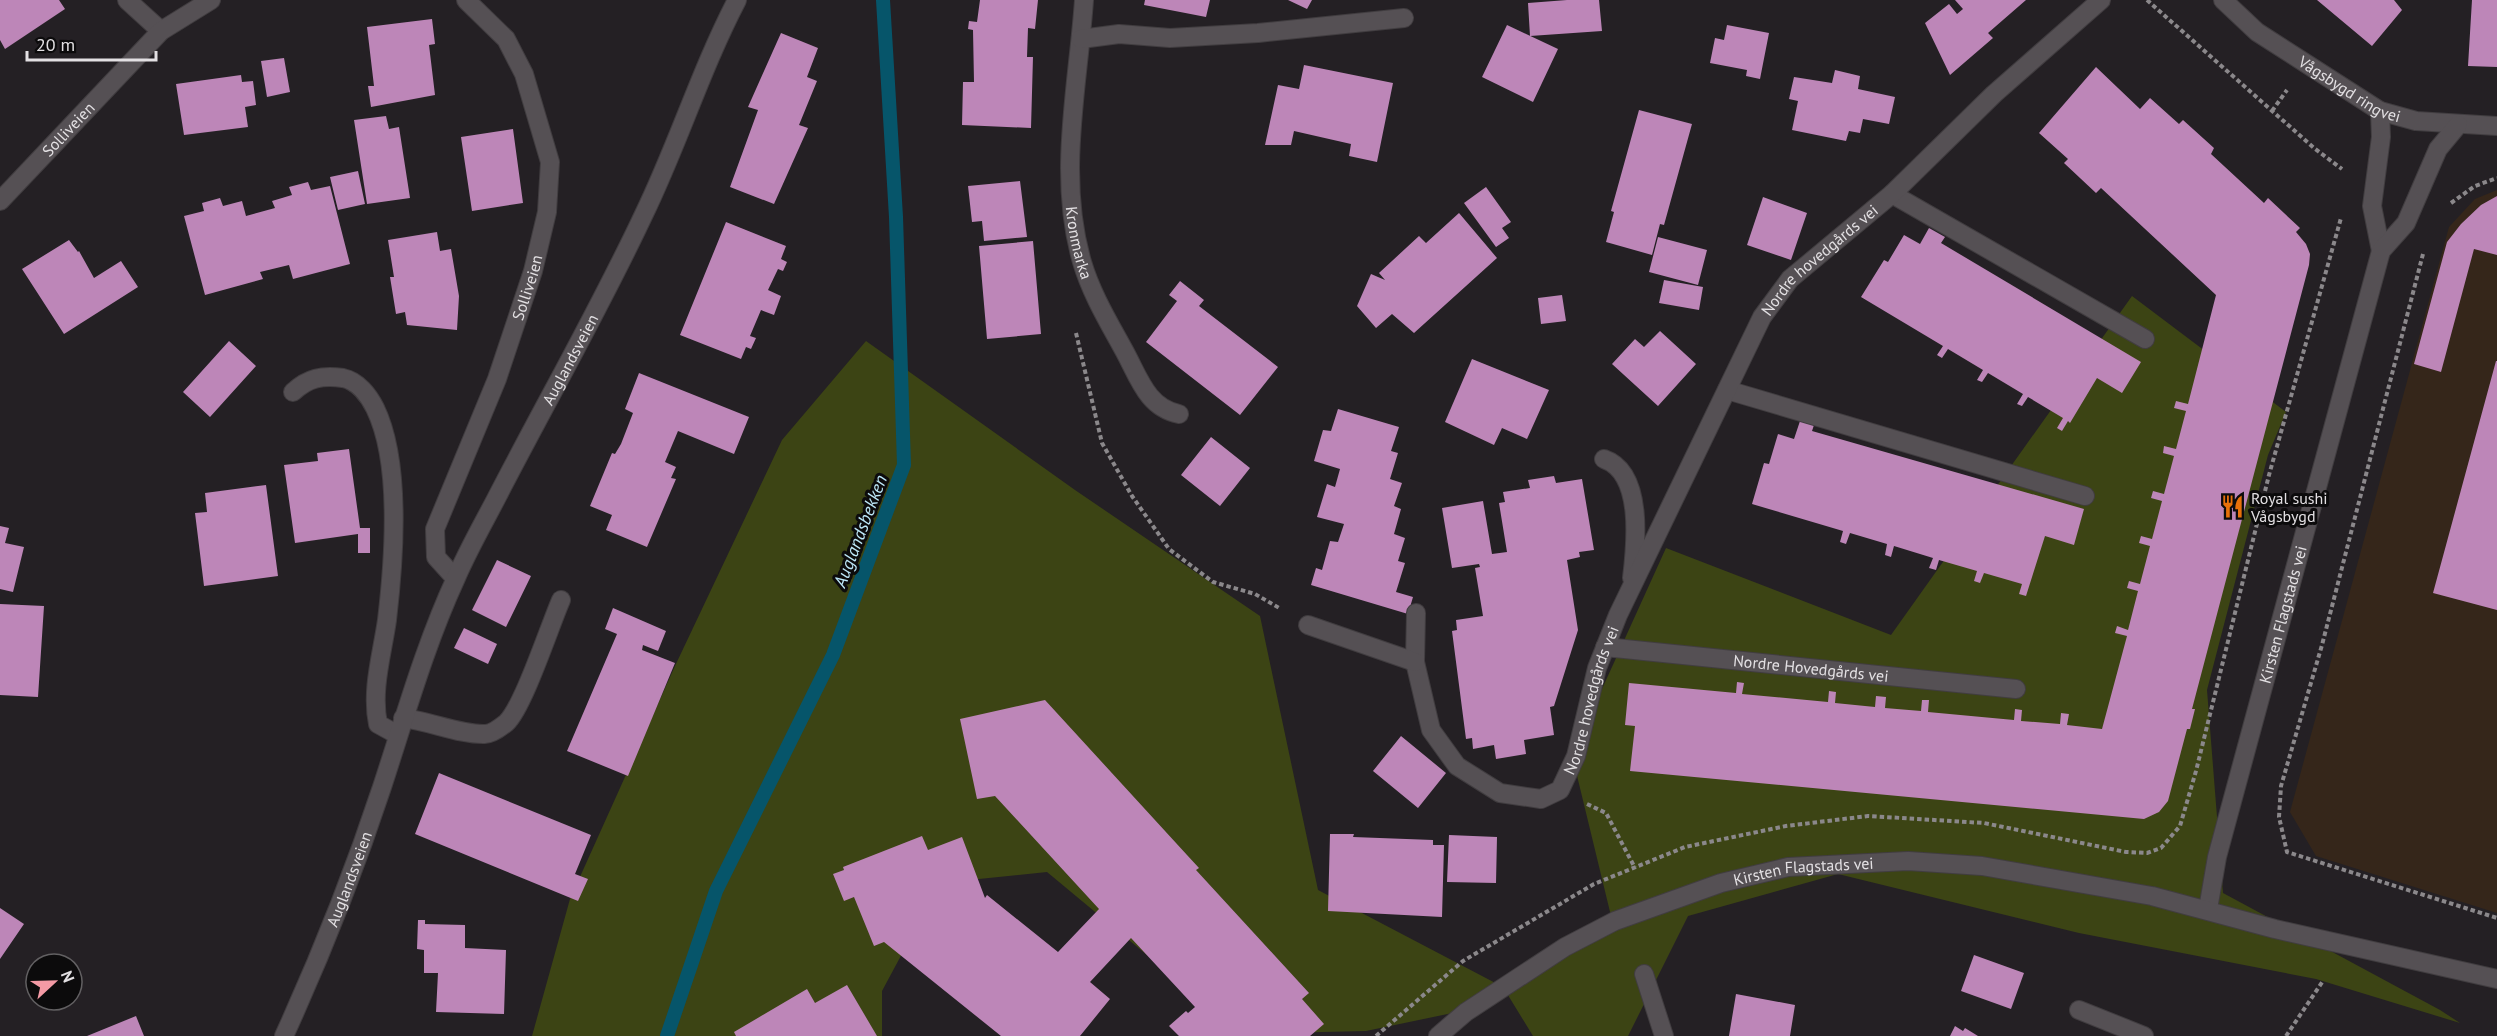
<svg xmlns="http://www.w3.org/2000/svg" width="2497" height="1036" font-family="'PT Sans',sans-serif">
  <rect width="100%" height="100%" fill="#242024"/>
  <path fill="#35261a" d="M2497 190V913L2316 856 2290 812 2449 227 2475 199Z"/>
  <path fill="#3c4414" d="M2132 296 2286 412 2268 455 2207 690 2223 893 2440 1010 2460 1023 2316 979 2079 933 1838 874 1688 916 1628 1036H1533L1503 987 1462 1011 1366 1031 1242 1034 1047 872 940 883 882 991V1036H532L570 899 675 666 782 440 866 341 1075 490 1260 616 1318 890 1503 987 1612 920 1572 755 1666 548 1891 635Z"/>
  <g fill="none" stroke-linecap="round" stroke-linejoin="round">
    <path stroke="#06556a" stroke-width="14" d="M667 1036 716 891 833 655 904 465 896 217 883 0"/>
  </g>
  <path fill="#bd86b8" d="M0 0H59L65 9 5 49 0 40Z
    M980 0H1038L1035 29 1028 28 1027 57H1033L1031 128 962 125 963 82H974L973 30 968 29 969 21 977 22Z
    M1145 0H1210L1206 17 1144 5Z
    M1288 0H1312L1307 9Z
    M1567 0H1599L1602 31 1530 36 1528 3Z
    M1955 0H2026L1988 33 1993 38 1950 75 1925 23 1949 4 1957 14 1963 9Z
    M2317 0H2394L2402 10 2372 46Z
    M2472 0H2497V67L2468 66Z
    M432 19 435 44 429 45 435 95 371 107 368 86H374L367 27Z
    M1507 25 1558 49 1533 102 1482 77Z
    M1727 25 1769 33 1760 79 1746 76 1747 70 1710 63 1715 38 1724 40Z
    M781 33 818 48 807 77 817 81 799 125 808 128 774 204 730 187 758 110 748 107Z
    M284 58 290 92 267 97 261 61Z
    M1304 65 1393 83 1377 162 1349 156 1351 144 1294 131 1291 145H1265L1278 85 1299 89Z
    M2096 67 2140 109 2150 98 2179 124 2183 120 2214 148 2211 154 2264 203 2268 198 2300 228 2296 232 2306 244 2310 254 2309 265 2192 709H2195L2190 729H2187L2168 801 2159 812 2144 819 1630 771 1635 726 1625 725 1629 683 1736 693 1737 682 1744 683 1742 694 1828 702 1829 691 1836 692 1835 703 1875 707 1876 696 1886 697 1885 708 1921 711 1922 700H1929L1928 712 2014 720 2015 709 2022 710 2021 721 2060 724 2061 713 2069 714 2067 725 2102 729 2127 636 2115 633 2117 626 2128 630 2138 591 2127 588 2129 581 2140 584 2150 546 2139 543 2141 536 2152 539 2162 501 2151 498 2153 491 2164 494 2174 456 2163 453 2164 446 2176 449 2186 411 2174 408 2176 401 2188 404 2216 295 2101 188 2096 193 2064 163 2068 159 2039 133Z
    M1835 70 1860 76 1858 89 1895 97 1889 124 1863 119 1860 133 1849 131 1846 141 1792 130 1798 101 1789 99 1794 77 1832 83Z
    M241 75 242 82 253 81 256 105 245 107 248 127 184 135 176 84Z
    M1639 110 1692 124 1664 225 1660 224 1652 255 1606 242 1614 212 1611 211Z
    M386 116 389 129 399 127 410 198 367 204 354 120Z
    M513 129 523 203 472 211 461 137Z
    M358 171 365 204 338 210 330 177Z
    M1020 181 1027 237 984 241 982 221 972 222 968 186Z
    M308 182 311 190 330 186 350 264 293 279 289 265 260 272 263 279 205 295 184 216 204 211 202 203 220 198 223 206 242 201 246 216 275 208 272 201 292 195 289 187Z
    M1486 187 1511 222 1502 228 1509 238 1496 247 1464 203Z
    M2497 196V255L2474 249 2441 372 2414 364 2447 242 2461 224 2481 205Z
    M1763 197 1807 213 1791 260 1747 245Z
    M1459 213 1497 258 1414 333 1392 314 1376 328 1357 306 1371 274 1385 280 1379 273 1419 236 1426 243Z
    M726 222 786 246 781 259 787 262 783 271 778 269 768 290 781 296 774 315 761 310 750 336 756 338 751 349 746 347 741 359 680 335Z
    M1929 228 1945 237 1941 243 2141 362 2122 393 2097 378 2070 423 2068 421 2062 431 2057 428 2063 418 2028 397 2022 406 2017 404 2023 394 1988 373 1982 382 1977 380 1983 370 1948 349 1942 358 1937 355 1943 346 1861 297 1884 260 1888 262 1904 235 1920 244Z
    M437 232 440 251 451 249 459 296 457 330 407 325 405 312 396 314 390 277H394L388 240Z
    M1658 237 1707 250 1698 285 1649 272Z
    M69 240 78 252 79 251 94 278 121 261 138 287 64 334 22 269Z
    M1033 241 1041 334 987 339 979 246Z
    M1664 280 1703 287 1699 310 1659 303Z
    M1180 281 1204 300 1199 306 1278 367 1240 415 1146 342 1177 301 1169 295Z
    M1562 295 1566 321 1541 324 1538 298Z
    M1660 331 1696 364 1658 406 1612 364 1635 339 1644 347Z
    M229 341 256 366 210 417 183 392Z
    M1472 359 1549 390 1527 439 1502 428 1494 445 1445 422Z
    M2496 361H2497V610L2433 593Z
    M639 373 749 417 734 454 678 431 665 462 676 467 671 478 676 479 647 547 606 530 612 515 590 506 612 453 615 454 621 444 633 413 625 409Z
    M1338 409 1399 427 1391 451 1398 453 1390 479 1402 483 1394 506 1401 509 1394 534 1405 538 1398 561 1405 563 1396 592 1413 597 1408 614 1311 585 1316 568 1322 570 1330 541 1338 542 1344 524 1317 517 1327 484 1335 487 1340 469 1314 461 1323 430 1331 431Z
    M1800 421 1814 425 1812 431 2084 509 2074 545 2045 536 2026 596 2019 594 2022 584 1984 573 1980 583 1974 581 1977 571 1939 560 1936 570 1929 568 1933 558 1894 546 1891 557 1885 555 1887 544 1850 533 1846 544 1840 542 1843 531 1752 504 1764 463 1769 464 1778 434 1794 439Z
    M1211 437 1250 468 1220 506 1181 475Z
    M349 449 360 528H370V553H358V534L295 543 284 465 318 461 317 453Z
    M1554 476 1556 483 1582 479 1594 550 1579 552 1580 557 1567 560 1578 630 1554 706 1550 707 1554 735 1524 740 1526 754 1496 759 1494 745 1473 749 1472 738 1466 739 1452 631 1457 630 1456 620 1483 616 1475 568 1480 567 1479 564 1452 568 1442 508 1483 501 1492 554 1507 552 1499 503 1505 502 1503 492 1530 488 1528 480Z
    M266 485 278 576 204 586 195 513 207 512 205 493Z
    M0 526 9 528 5 543 24 547 13 592 0 589Z
    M497 560 531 576 506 627 472 610Z
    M0 604 44 606 38 697 0 695Z
    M613 608 666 631 658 651 643 645 642 650 675 663 628 776 567 751 617 634 605 629Z
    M464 628 497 644 488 664 454 648Z
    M1045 700 1187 855 1199 868 1196 870 1309 993 1302 999 1324 1024 1310 1036H1179L1169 1026 1186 1011 1188 1013 1195 1007 1131 938 1090 982 1110 999 1080 1036H1001L884 942 874 946 854 897 844 901 833 874 844 870 843 867 922 836 928 850 962 837 985 898 987 895 1058 952 1099 909 995 796 977 799 960 719Z
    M1401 736 1446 773 1418 808 1373 771Z
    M439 773 591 835 575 874 588 879 578 901 415 834Z
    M1330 834H1354L1353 837 1433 840V845H1444L1442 917 1328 911Z
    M1449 835 1497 837 1496 883 1447 882Z
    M0 908 24 924 0 959Z
    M418 920H425V924L465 925V948L506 950 504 1014 436 1012 438 973H424V950L417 949Z
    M1974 955 2024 973 2011 1009 1961 991Z
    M847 985 877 1036H736L734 1032 807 989 815 1003Z
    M1736 994 1795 1005 1790 1036H1729Z
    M136 1016 144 1036H87Z
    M1955 1026 1963 1031 1965 1028 1978 1036H1950Z"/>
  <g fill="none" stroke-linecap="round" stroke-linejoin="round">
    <defs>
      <g id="minor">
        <path d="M127 0 161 31"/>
        <path id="s1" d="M1084 0C1078 87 1057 176 1082 262 1092 296 1111 326 1127 356 1140 381 1149 408 1179 414"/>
        <path id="s2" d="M2223 0 2257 32 2380 111 2416 121 2497 126"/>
        <path d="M1081 39 1119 34 1170 38 1258 33 1404 18"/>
        <path d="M2380 111 2381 137 2372 206 2381 251"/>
        <path d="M1892 194 2145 339"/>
        <path id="s3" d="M0 201 161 31 211 0"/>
        <path d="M1727 390 2085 496"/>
        <path d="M293 392C308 378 322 375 343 378 358 381 369 396 375 408 402 463 394 561 387 620 382 655 371 690 378 724L398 735"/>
        <path d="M1604 459C1644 473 1636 545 1632 578"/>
        <path id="s4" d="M455 578 436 557 435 529 497 379 533 271 547 212 550 162 524 74 506 39 466 0"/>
        <path id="s5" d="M1416 613 1415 662 1431 730 1457 766 1500 793 1541 799 1560 790 1576 756 1597 668 1618 615 1762 317 1790 279 1892 194 1994 94 2101 0"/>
        <path d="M1308 625 1415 662"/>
        <path id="s6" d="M1605 647 2016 689"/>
        <path d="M403 718C429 721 461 735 485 734 491 734 501 727 506 723 523 708 550 625 561 600"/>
        <path id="s7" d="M2208 909 2217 857 2381 251 2406 223 2438 149 2458 125"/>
        <path d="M1644 974 1664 1036"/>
        <path d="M2079 1010 2144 1036"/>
        <path id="s8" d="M284 1036C321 955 354 872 382 787 405 717 425 645 456 578 468 550 483 524 497 497 546 402 599 310 644 214 678 144 701 69 737 0"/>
        <path id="s9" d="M1438 1036 1466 1012 1565 947 1615 921 1721 883 1788 867 1908 861 1982 866 2152 896 2275 929 2497 979"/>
      </g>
    </defs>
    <use href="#minor" stroke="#413d40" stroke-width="20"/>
    <path stroke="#8b888b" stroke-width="4" stroke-dasharray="4.5 3" stroke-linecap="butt" d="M2147 0 2314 148 2342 169
      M2272 111 2287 90
      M2451 203 2475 186 2497 178
      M2423 254 2322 645 2281 786 2279 817 2287 852 2497 918
      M1076 333 1102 443 1132 496 1169 549 1213 582 1255 594 1281 609
      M1587 804 1606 813 1635 868
      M1376 1036 1463 961 1594 884 1685 847 1786 826 1868 816 1984 823 2126 852 2147 853 2161 848 2180 826 2196 771 2269 475 2341 218
      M2286 1036 2323 981"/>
    <use href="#minor" stroke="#555054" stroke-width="18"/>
  </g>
  <defs>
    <symbol id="restaurant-bare" viewBox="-9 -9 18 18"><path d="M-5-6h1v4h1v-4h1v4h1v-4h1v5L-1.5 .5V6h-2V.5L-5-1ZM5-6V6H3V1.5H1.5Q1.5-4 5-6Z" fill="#e8710a" stroke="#0c0b0c" stroke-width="2.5" paint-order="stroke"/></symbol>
  </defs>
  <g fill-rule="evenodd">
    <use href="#restaurant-bare" x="2216" y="490" width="33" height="33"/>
  </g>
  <g text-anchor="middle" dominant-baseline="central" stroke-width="6" stroke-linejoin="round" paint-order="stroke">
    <g font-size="16" fill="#e3e0e3" stroke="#0c0b0c">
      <text stroke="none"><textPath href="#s2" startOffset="156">Vågsbygd ringvei</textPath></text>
      <text stroke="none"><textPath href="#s3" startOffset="99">Solliveien</textPath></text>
      <text stroke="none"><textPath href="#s1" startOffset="244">Kronmarka</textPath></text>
      <text stroke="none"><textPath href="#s5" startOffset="874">Nordre hovedgårds vei</textPath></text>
      <text stroke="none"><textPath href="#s4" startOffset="315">Solliveien</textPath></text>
      <text stroke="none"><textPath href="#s8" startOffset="736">Auglandsveien</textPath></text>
      <text stroke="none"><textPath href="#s7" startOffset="304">Kirsten Flagstads vei</textPath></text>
      <text stroke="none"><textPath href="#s6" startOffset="207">Nordre Hovedgårds vei</textPath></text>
      <text stroke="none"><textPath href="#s5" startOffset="372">Nordre hovedgårds vei</textPath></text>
      <text stroke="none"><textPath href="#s9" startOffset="408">Kirsten Flagstads vei</textPath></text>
      <text stroke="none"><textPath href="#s8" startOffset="170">Auglandsveien</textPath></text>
    </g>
    <g font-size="16" fill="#e3e0e3" stroke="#0c0b0c" text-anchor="start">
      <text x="2251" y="498">Royal sushi<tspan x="2251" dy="18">Vågsbygd</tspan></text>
    </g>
    <g font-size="18" font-style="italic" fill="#bee9f9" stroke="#0c0b0c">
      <text transform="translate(860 531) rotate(-69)">Auglandsbekken</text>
    </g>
  </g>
  <g transform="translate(54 982) rotate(68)"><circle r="28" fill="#0c0b0c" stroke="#626062" stroke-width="1.5"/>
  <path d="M0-4.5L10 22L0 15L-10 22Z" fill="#f49aa5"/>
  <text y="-9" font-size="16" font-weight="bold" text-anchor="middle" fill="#e3e0e3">N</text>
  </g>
  <path d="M27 51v9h129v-9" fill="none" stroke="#e3e0e3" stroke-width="3"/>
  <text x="36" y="51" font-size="18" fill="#e3e0e3" stroke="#0c0b0c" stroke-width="4.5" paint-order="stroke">20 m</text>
</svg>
